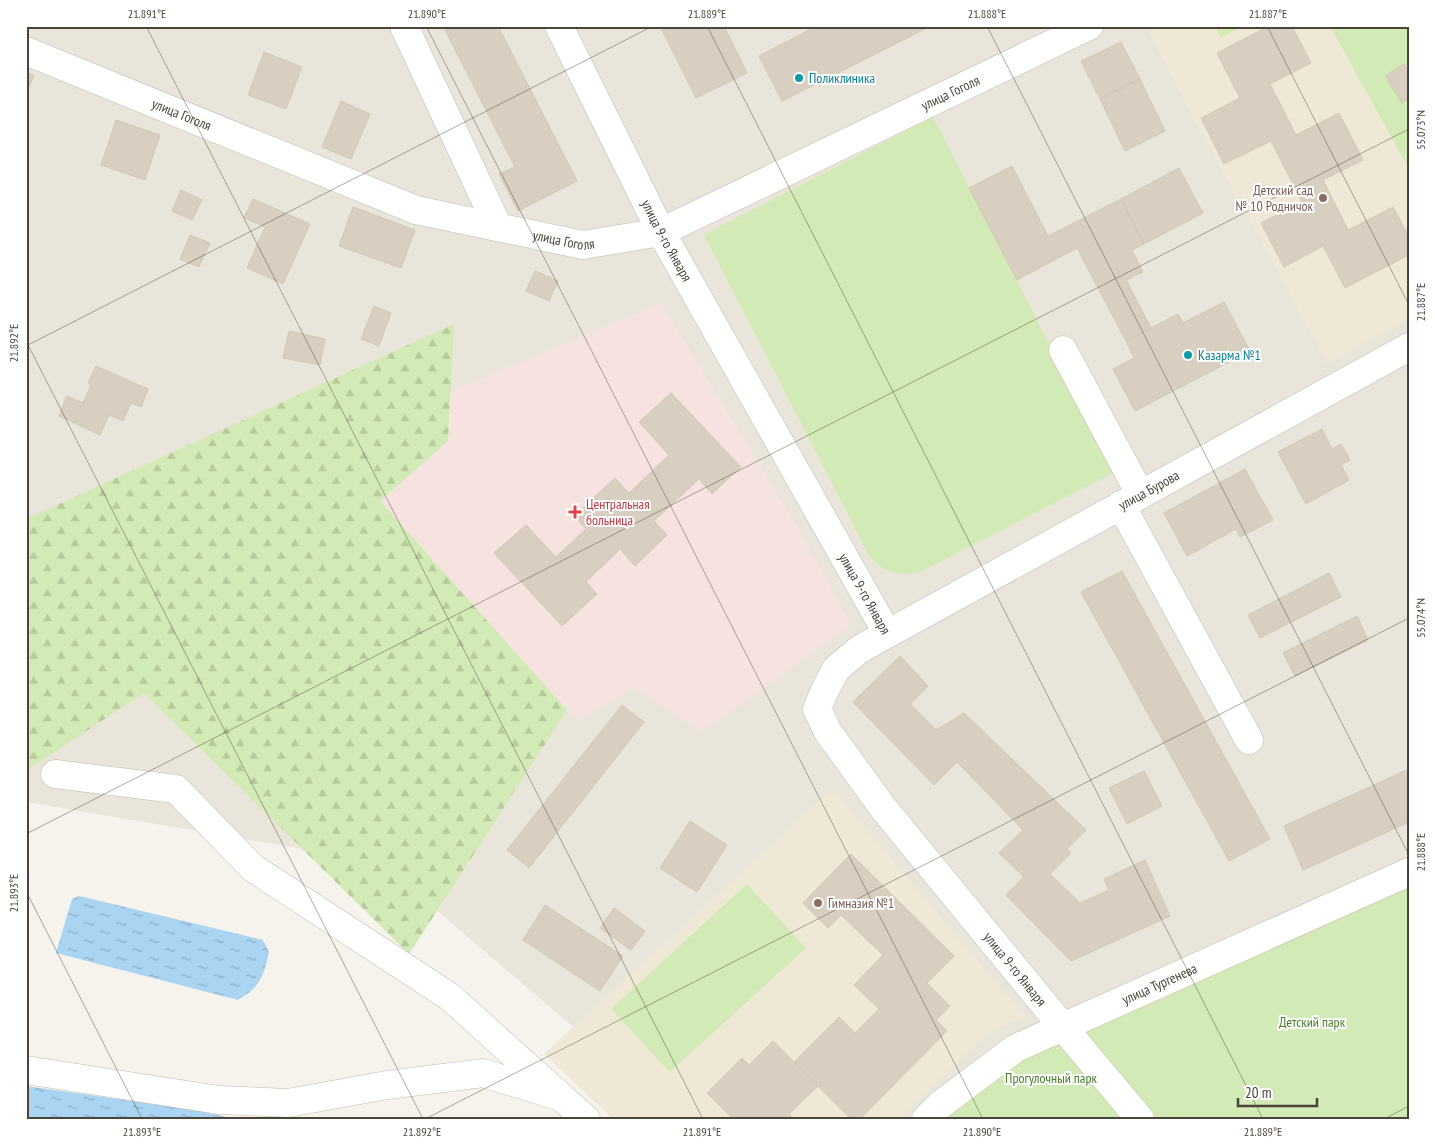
<svg xmlns="http://www.w3.org/2000/svg" width="1435" height="1145" font-family="'PT Sans Narrow',sans-serif">
  <defs>
    <pattern id="forest-firs" width="22" height="20" patternUnits="userSpaceOnUse" patternTransform="scale(1.25)"><rect width="22" height="20" fill="#d2eab5"/><path d="M5 1l3.5 6h-7zM16 11l3.5 6h-7z" fill="#b6ca9c"/></pattern>
    <pattern id="water-ripples" width="26" height="14" patternUnits="userSpaceOnUse" patternTransform="scale(1.25)"><rect width="26" height="14" fill="#a9d4f2"/><path d="M2 4q2-2 4 0t4 0M15 11q2-2 4 0t4 0" fill="none" stroke="#8caec5"/></pattern>
  </defs>
  <rect width="100%" height="100%" fill="#f6f3ec"/>
  <path fill="#eae5da" d="M26 26H1409V1119H681L380 862 26 802Z"/>
  <path fill="#efe8d6" d="M1146 26H1409V318L1327 364 1279 273 1196 123Z
    M832 789 1025 1017 990 1031 899 1119H613L544 1054Z"/>
  <path fill="#f6e3e0" d="M661 303 799 530 851 625 702 732 634 688 579 720 342 493 343 437Z"/>
  <path fill="url(#forest-firs)" d="M454 324 448 441 380 501 567 710 409 954 144 693 26 771V519Z"/>
  <path fill="#d2eab5" d="M1215 26H1243L1221 38Z
    M1330 26H1408L1409 169Z
    M933 117 1115 472 922 571C901 577 885 574 870 557L704 235Z
    M1409 872V1119H926L1016 1048Z
    M747 884 806 948 670 1072 611 1009Z"/>
  <path fill="url(#water-ripples)" d="M79 896 263 940 269 952C264 975 260 988 238 1000L56 953 72 899Z
    M26 1086 195 1110 235 1119H26Z"/>
  <path fill="#d8cfc1" stroke="#d3c7b4" d="M443 26H498L577 181 518 211 499 174 515 167Z
    M660 26H724L747 73 696 98Z
    M817 26H931L782 101 759 56Z
    M1269 26H1292L1311 63 1270 84 1296 135 1339 113 1363 160 1323 180 1348 230 1393 207 1409 237V255L1345 288 1323 246 1284 267 1261 223 1302 202 1271 141 1224 164 1201 118 1240 98 1217 53Z
    M1121 42 1140 79 1100 99 1081 61Z
    M264 52 302 67 286 109 248 95Z
    M1404 64 1409 72V98L1402 103 1385 76Z
    M26 72 34 75 26 94Z
    M1140 79 1165 131 1125 151 1100 99Z
    M341 101 370 114 351 159 322 147Z
    M116 120 160 135 145 180 101 165Z
    M1012 166 1048 236 1121 199 1144 244 1132 250 1143 272 1126 280 1151 328 1126 341 1077 248 1017 280 969 188Z
    M1179 168 1203 213 1144 244 1121 199Z
    M181 190 202 200 192 220 172 211Z
    M253 199 310 224 283 284 247 268 265 227 244 218Z
    M353 207 415 230 401 268 339 246Z
    M190 235 210 243 199 267 180 259Z
    M535 271 558 281 549 301 526 291Z
    M1224 302 1250 351 1135 411 1113 369 1134 358 1126 341 1178 314 1183 323Z
    M374 306 391 313 379 346 361 339Z
    M289 331 325 339 320 365 283 358Z
    M96 366 148 389 141 407 131 403 123 421 109 415 100 435 59 416 67 396 83 403 91 385 88 383Z
    M671 393 741 467 712 494 699 479 654 521 667 535 635 566 620 549 586 582 597 594 562 626 494 553 526 525 556 557 586 529 574 516 615 478 629 493 669 455 639 422Z
    M1322 429 1332 449 1341 444 1350 460 1341 465 1349 480 1306 504 1278 452Z
    M1245 469 1273 520 1240 537 1236 529 1187 556 1164 513Z
    M1122 571 1270 839 1229 861 1081 592Z
    M1329 573 1341 597 1260 638 1248 615Z
    M1357 616 1368 640 1295 676 1283 653Z
    M900 656 928 686 910 704 936 730 964 713 1086 830 1067 849 1071 853 1050 874 1080 903 1109 890 1104 879 1145 860 1170 916 1071 961 1006 895 1024 877 999 853 1023 830 957 762 934 785 853 702Z
    M622 705 644 722 529 868 507 850Z
    M1409 769V822L1303 870 1284 826Z
    M1144 771 1162 806 1127 824 1109 788Z
    M690 821 727 845 697 892 660 868Z
    M851 854 954 956 927 983 950 1006 936 1020 947 1031 860 1119H851L794 1062 839 1017 855 1033 879 1009 854 985 883 955 841 915 828 928 803 903Z
    M545 905 623 956 600 991 523 940Z
    M614 908 645 931 631 950 600 928Z
    M773 1041 818 1086 789 1114 794 1119H733L707 1093 742 1058 749 1065Z"/>
  <g fill="none" stroke-linecap="round" stroke-linejoin="round">
    <defs>
      <g id="minor">
        <path d="M404 26 498 227"/>
        <path id="s1" d="M559 26 661 232 887 633"/>
        <path id="s2" d="M26 51 416 210 583 245 661 232 1089 26"/>
        <path d="M1063 350 1140 494"/>
        <path d="M1121 505 1249 740"/>
        <path d="M55 774 176 789 253 868 450 997 561 1097"/>
        <path d="M26 1070 219 1100 288 1103 387 1085 483 1073 561 1097 586 1119"/>
        <path id="s3" d="M926 1119 940 1105 1016 1048 1409 872"/>
        <path id="s4" d="M1140 1119 1062 1026 884 809 828 732 817 709 824 692 836 669 860 649 1409 347"/>
      </g>
    </defs>
    <use href="#minor" stroke="#c2bbae" stroke-width="29"/>
    <use href="#minor" stroke="#fff" stroke-width="28"/>
  </g>
  <path fill="none" stroke="#4b4439" stroke-width="1" stroke-opacity="0.45" d="M146 26 703 1119M426 26 983 1119M707 26 1263 1119M987 26 1409 855M1267 26 1409 305M26 341 423 1119M26 346 653 26M26 834 1409 129M26 891 142 1119M425 1119 1409 618M1384 1119 1409 1106"/>
  <g fill="#0f9aa8" stroke="#fff" stroke-width="2">
    <circle cx="799" cy="78" r="5"/>
    <circle cx="1188" cy="355" r="5"/>
  </g>
  <g fill="#8d6e63" stroke="#fff" stroke-width="2">
    <circle cx="1323" cy="198" r="5"/>
    <circle cx="818" cy="903" r="5"/>
  </g>
  <path fill="#e0444e" stroke="#fff" stroke-width="2" d="M572.5 504.5h5v5h5v5h-5v5h-5v-5h-5v-5h5z"/>
  <g text-anchor="middle" dominant-baseline="central" stroke-width="4" stroke-linejoin="round" paint-order="stroke">
    <g font-size="14" fill="#0d838f" stroke="#fff" text-anchor="start">
      <text x="809" y="78">Поликлиника</text>
      <text x="1198" y="355">Казарма №1</text>
    </g>
    <g font-size="14" fill="#4b4439" stroke="#fff">
      <text stroke="none"><textPath href="#s2" startOffset="992">улица Гоголя</textPath></text>
      <text stroke="none"><textPath href="#s2" startOffset="168">улица Гоголя</textPath></text>
      <text stroke="none"><textPath href="#s2" startOffset="572">улица Гоголя</textPath></text>
      <text stroke="none"><textPath href="#s1" startOffset="240">улица 9-го Января</textPath></text>
      <text stroke="none"><textPath href="#s4" startOffset="928">улица Бурова</textPath></text>
      <text stroke="none"><textPath href="#s1" startOffset="645">улица 9-го Января</textPath></text>
      <text transform="translate(1015 969) rotate(51)">улица 9-го Января</text>
      <text stroke="none"><textPath href="#s3" startOffset="272">улица Тургенева</textPath></text>
    </g>
    <g font-size="14" fill="#785e54" stroke="#fff" text-anchor="end">
      <text x="1313" y="190">Детский сад<tspan x="1313" dy="16">№ 10 Родничок</tspan></text>
      <text x="828" y="903" text-anchor="start">Гимназия №1</text>
    </g>
    <g font-size="14" fill="#be3a42" stroke="#fff" text-anchor="start">
      <text x="586" y="504">Центральная<tspan x="586" dy="16">больница</tspan></text>
    </g>
    <g font-size="14" fill="#4a7f2a" stroke="#fff">
      <text x="1312" y="1022">Детский парк</text>
      <text x="1051" y="1078">Прогулочный парк</text>
    </g>
  </g>
  <rect width="1435" height="1145" fill="none" stroke="#ffffff" stroke-width="55"/>
  <path d="M1238 1098v8h79v-8" fill="none" stroke="#4b4439" stroke-width="2.5"/>
  <text x="1245" y="1098" font-size="15" fill="#4b4439" stroke="#ffffff" stroke-width="4" paint-order="stroke">20 m</text>
  <rect x="28" y="28" width="1380" height="1090" fill="none" stroke="#4b4439" stroke-width="2"/>
  <g font-size="12" text-anchor="middle" fill="#4b4439">
    <text x="147" y="18">21.891°E</text>
    <text x="427" y="18">21.890°E</text>
    <text x="707" y="18">21.889°E</text>
    <text x="987" y="18">21.888°E</text>
    <text x="1268" y="18">21.887°E</text>
    <text transform="translate(1421 130) rotate(-90)" y="4">55.073°N</text>
    <text transform="translate(1421 302) rotate(-90)" y="4">21.887°E</text>
    <text transform="translate(14 343) rotate(-90)" y="4">21.892°E</text>
    <text transform="translate(1421 618) rotate(-90)" y="4">55.074°N</text>
    <text transform="translate(1421 852) rotate(-90)" y="4">21.888°E</text>
    <text transform="translate(14 893) rotate(-90)" y="4">21.893°E</text>
    <text x="142" y="1136">21.893°E</text>
    <text x="422" y="1136">21.892°E</text>
    <text x="702" y="1136">21.891°E</text>
    <text x="982" y="1136">21.890°E</text>
    <text x="1263" y="1136">21.889°E</text>
  </g>
</svg>
